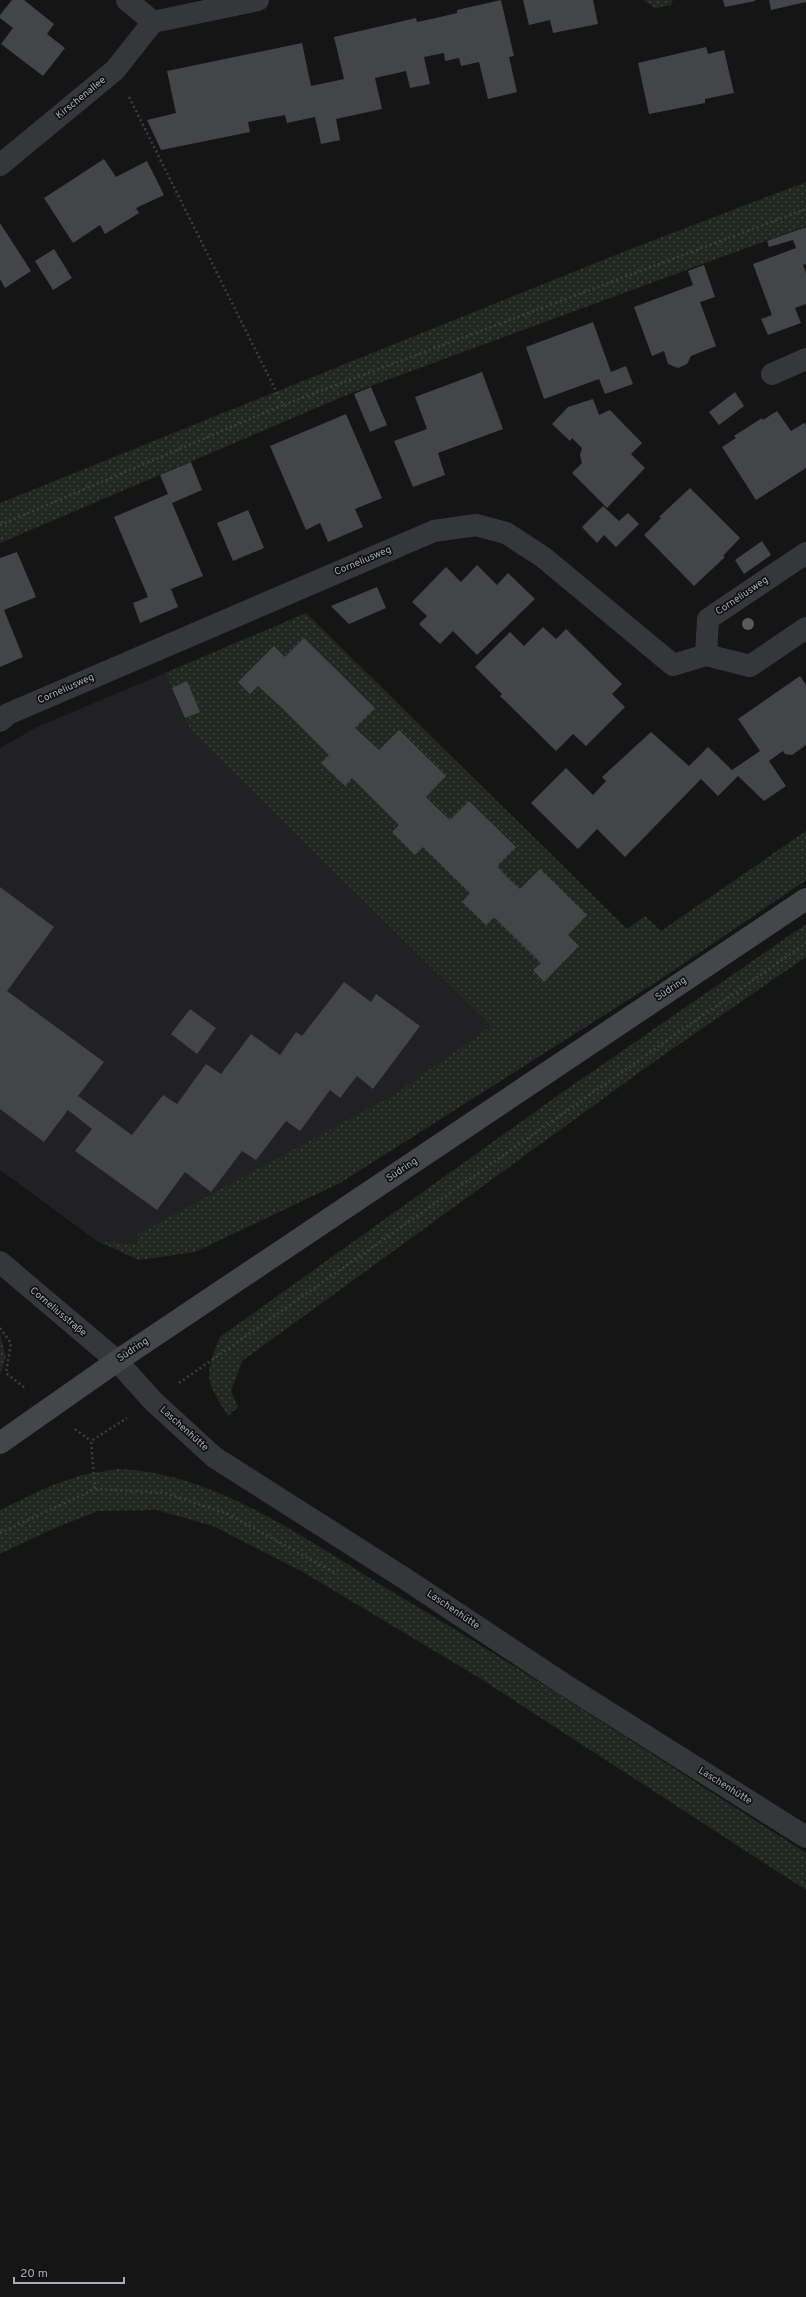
<svg xmlns="http://www.w3.org/2000/svg" width="806" height="2297" font-family="Overpass,sans-serif">
  <defs>
    <pattern id="grass-dots" width="8" height="8" patternUnits="userSpaceOnUse"><rect width="8" height="8" fill="#212822"/><path d="M2 2h.1M6 6h.1" fill="none" stroke="#3e4440" stroke-width="1.8" stroke-linecap="round"/></pattern>
  </defs>
  <rect width="100%" height="100%" fill="#151516"/>
  <path fill="#212123" d="M165 673 190 730 491 1026 394 1095 138 1244 97 1241 0 1170V748L37 727Z"/>
  <path fill="url(#grass-dots)" d="M643 0H673L671 5 655 8Z
    M806 182V226L349 394 0 543V503L623 252Z
    M306 613 627 929 645 916 661 931 806 831V880L658 981 340 1183 195 1252 139 1260 97 1241 138 1244 137 1235 394 1095 491 1026 190 730 165 673Z
    M806 924V957L655 1061 242 1361 231 1391 238 1407 228 1416C206 1380 203 1378 220 1337L560 1094Z
    M0 1334 6 1357 0 1375Z
    M118 1469C216 1472 309 1542 391 1591 532 1675 668 1765 806 1853V1890L478 1677 303 1572 213 1526 157 1510 98 1511 50 1530 0 1554V1510L50 1486 82 1475Z"/>
  <path fill="#444549" d="M12 0H24L54 24 47 34 65 48 43 76 1 44 13 28 0 18V15Z
    M501 0 514 56 509 57 517 92 488 99 479 62 461 66 459 58 445 61 444 53 424 57 430 84 410 88 406 71 375 78 382 109 336 119 340 140 321 144 315 117 287 123 285 115 248 122 250 132 161 150 147 120 176 113 167 71 302 43 311 86 344 79 334 37 416 18 417 22 436 18 457 13V10Z
    M523 0H593L598 24 553 33 550 20 529 25Z
    M723 0H755V1L725 7Z
    M769 0H806V2L771 10Z
    M706 47 708 54 724 50 734 93 705 99V103L649 114 638 63Z
    M104 159 116 177 147 161 164 195 136 208 139 213 105 234 100 225 73 243 44 198Z
    M0 223 31 271 5 288 0 279Z
    M806 227V264L803 265 806 273V304L795 308 801 323 768 335 761 319 772 315 753 264 796 248 793 240 769 247 767 241Z
    M54 249 72 278 53 290 35 261Z
    M704 265 715 297 700 302 716 346 691 356 687 364 678 368 668 364 664 351 652 356 634 307 693 285 688 271Z
    M593 322 611 372 626 366 633 384 605 394 599 379 544 399 526 347Z
    M482 372 503 429 438 453 445 475 413 487 394 441 427 429 415 397Z
    M371 387 387 425 370 432 354 394Z
    M735 392 744 406 719 425 709 412Z
    M593 399 599 415 610 410 642 443 631 454 645 468 607 508 572 473 582 463 580 455 582 448 572 438 570 441 552 424 568 407Z
    M777 411 791 431 804 423 806 425V468L756 500 722 447 736 438 734 436 762 418 763 420Z
    M346 414 382 498 355 509 363 527 328 542 320 523 306 530 270 446Z
    M191 462 202 490 172 503 203 576 171 589 178 607 140 623 133 603 148 597 114 517 168 494 160 475Z
    M690 488 740 538 723 556 725 557 694 586 644 535 661 518 659 517Z
    M603 506 619 521 628 513 639 524 616 547 604 535 597 543 582 527Z
    M248 510 264 548 233 561 217 523Z
    M762 541 771 555 744 574 735 560Z
    M17 552 36 597 4 610 23 657 0 667V558Z
    M477 565 497 585 508 573 535 599 477 655 453 631 440 644 419 624 427 616 412 602 446 567 461 582Z
    M377 587 386 608 349 624 331 606Z
    M543 627 556 639 566 629 622 684 612 694 625 707 586 746 573 734 556 751 500 696 502 694 475 667 510 632 524 646Z
    M304 638 375 708 355 728 379 750 399 730 446 776 426 797 438 809 450 820 469 801 516 847 497 866 508 878 520 889 540 869 587 915 568 935 579 946 544 982 533 970 541 963 494 917 486 925 474 913 462 902 470 893 423 847 415 855 392 832 399 825 352 778 345 786 321 763 329 755 282 708 258 686 250 694 238 682 274 646 285 657Z
    M800 676 806 685V745L792 755 785 754 783 751 769 761 786 786 764 801 738 776 718 796 701 779 625 857 597 829 578 849 531 803 566 768 593 795 606 781 602 777 651 732 689 766 708 747 732 770 760 751 738 719Z
    M187 681 200 712 185 718 172 688Z
    M0 887 54 927 7 991 104 1062 78 1096 132 1135 163 1095 177 1104 206 1064 221 1074 251 1034 280 1055 296 1032 302 1036 344 982 371 1002 376 994 420 1026 373 1089 357 1076 340 1098 330 1090 300 1131 286 1121 256 1160 242 1151 211 1192 185 1172 157 1210 75 1151 92 1129 68 1110 44 1142 0 1109Z
    M190 1009 216 1028 197 1054 171 1034Z"/>
  <g fill="none" stroke-linecap="round" stroke-linejoin="round">
    <path stroke="#3c3e42" stroke-width="2.5" stroke-dasharray="2 3" stroke-linecap="butt" d="M129 97 283 405 806 209
      M0 525 283 405
      M0 1328 11 1343 6 1373 25 1388
      M179 1383 806 943
      M75 1429 91 1441
      M95 1489 91 1441 127 1418
      M0 1533 95 1489 165 1493 228 1514 337 1574"/>
    <path stroke="#36373b" stroke-width="22" d="M127 0 153 22 258 0
      M0 165 115 70 153 22
      M772 374 806 359
      M706 655 708 619 806 553
      M0 721 8 714 434 531 476 525 506 533 543 557 673 665 706 655 750 666 806 628
      M0 1262 117 1361 153 1401 214 1457 404 1578 562 1683 806 1837"/>
    <path stroke="#44464a" stroke-width="22" d="M0 1443 117 1361 806 899"/>
  </g>
  <circle fill="#516052" cx="748" cy="624" r="6"/>
  <g text-anchor="middle" dominant-baseline="central" stroke-width="3.5" stroke-linejoin="round" paint-order="stroke">
    <g font-size="10" fill="#a8acb5" stroke="#101011">
      <text transform="translate(81 98) rotate(-39)">Kirschenallee</text>
      <text transform="translate(363 561) rotate(-23)">Corneliusweg</text>
      <text transform="translate(742 596) rotate(-34)">Corneliusweg</text>
      <text transform="translate(66 689) rotate(-24)">Corneliusweg</text>
      <text transform="translate(671 989) rotate(-34)">Südring</text>
      <text transform="translate(402 1170) rotate(-34)">Südring</text>
      <text transform="translate(58 1312) rotate(40)">Corneliusstraße</text>
      <text transform="translate(133 1350) rotate(-34)">Südring</text>
      <text transform="translate(184 1429) rotate(42)">Laschenhütte</text>
      <text transform="translate(453 1610) rotate(34)">Laschenhütte</text>
      <text transform="translate(725 1786) rotate(32)">Laschenhütte</text>
    </g>
  </g>
  <path d="M14 2277v6h110v-6" fill="none" stroke="#a8acb5" stroke-width="2"/>
  <text x="20" y="2277" font-size="12" fill="#a8acb5" stroke="#101011" stroke-width="3" paint-order="stroke">20 m</text>
</svg>
